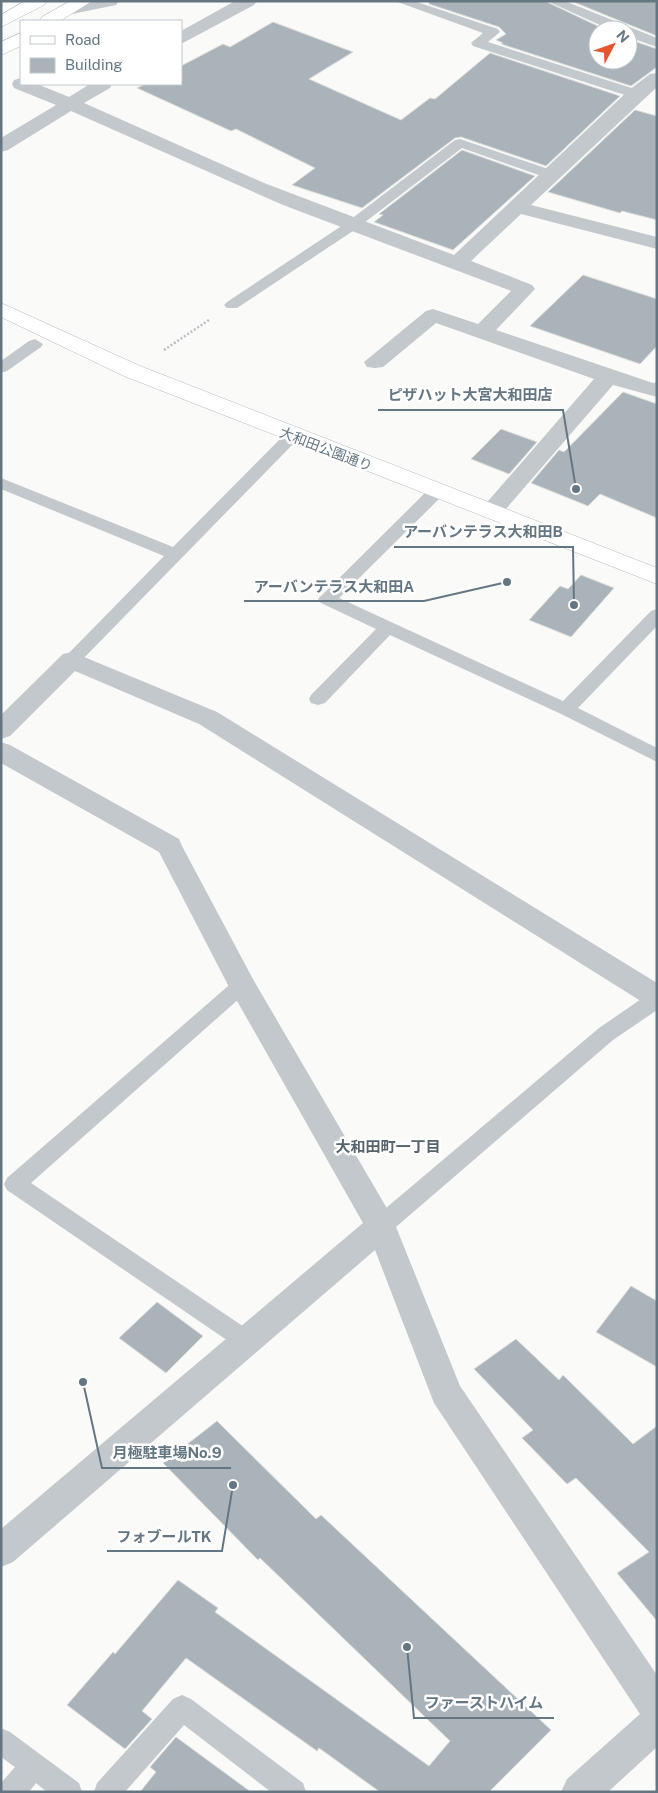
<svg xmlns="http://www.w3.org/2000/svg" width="658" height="1793" font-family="'Public Sans','Noto Sans JP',sans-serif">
  <rect width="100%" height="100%" fill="#fafaf8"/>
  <path fill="#aab3b9" stroke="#dcdcda" d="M429 1H545L606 30H598V60H628V39L657 49V67L631 86 501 44 503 43 496 40 506 34 499 27 429 4Z
    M571 1H657V36Z
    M273 22 353 52 309 79 401 120 430 98 435 99 490 53 620 96 546 166 461 137 455 138 362 208 292 185 315 168 236 129 231 131 137 88 145 84H181V66L223 44 230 47Z
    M635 110 657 116V220L622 211 620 213 548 192Z
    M462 150 535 176 453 250 374 222 383 215 379 214Z
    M583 275 657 299V346L640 364 530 326Z
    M623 392 657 404V518L600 494 588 506 531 483 559 450 564 452Z
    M501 429 537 442 509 474 471 459Z
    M581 575 614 588 571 637 529 620 560 586 568 589Z
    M631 1286 657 1301V1367L596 1332Z
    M157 1302 203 1336 166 1373 119 1338Z
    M516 1339 559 1380 563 1375 633 1444 657 1426V1621L617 1573 649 1552 576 1478 567 1484 522 1438 533 1430 474 1369Z
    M217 1421 316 1519 321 1515 551 1730 489 1792H380L319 1748 317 1751 186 1658 142 1711 152 1719 125 1749 67 1705 113 1652 115 1654 178 1580 218 1608 215 1612 429 1766 450 1741 260 1558 258 1560 163 1463Z
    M176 1737 251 1792H140L156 1772 150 1767Z"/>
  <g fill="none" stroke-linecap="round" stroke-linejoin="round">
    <defs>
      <path id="secondary" d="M1 303 140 366 657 568V584L124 376 1 317Z"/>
      <path id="primary" d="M25 1H47L44 5 1 27V15Z
        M70 1H92L60 21H39L42 17Z
        M21 33V46L1 55V42Z"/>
    </defs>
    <use href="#secondary" stroke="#b3babf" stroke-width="1"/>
    <use href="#primary" stroke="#b5babe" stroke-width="1"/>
    <path stroke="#bbbfc2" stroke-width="2.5" stroke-dasharray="2 2" stroke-linecap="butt" d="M164 350 209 320"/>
    <path fill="#c3c8cc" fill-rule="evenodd" d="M395 1H414L498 29 500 32 488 42 641 91 643 94 636 98 631 97 473 46 471 43 483 33Z
      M547 1H565L657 38V47L628 37V30H611Z
      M460 139 557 172 559 175 557 178H547L462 148 356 229 237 308H227L224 305 227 302 346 223 455 140Z
      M35 339 43 344 41 347 7 371 1 373V361L29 341Z
      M292 431 298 433 300 436 298 439 78 664H66L63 660 66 656 164 556 1 489V478L173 547 286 433Z
      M437 486 443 487 445 491 443 495 339 598 563 701 651 611 657 609V626L578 708 657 748V762L559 713 390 635 325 703 318 705 311 703 309 699 311 695 376 629 321 603 318 599 431 487Z
      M242 977 249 980 252 985 249 990 31 1183 253 1333 257 1340 253 1347 245 1350 237 1347 7 1190 4 1184 7 1178 235 980Z
      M657 991V1010L613 1040 389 1233 381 1235 373 1233 370 1226 373 1219 599 1028 650 993Z
      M182 1695 191 1699 303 1783 306 1792H271L184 1725 125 1792H94L97 1783 173 1699Z
      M1 1728 10 1732 79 1783 82 1792H47L36 1783 29 1792H1V1783L15 1767 1 1757Z"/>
    <path fill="#c3c8cc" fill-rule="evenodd" d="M83 1H119L116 5 67 15 61 14 58 10 61 6Z
      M235 1H257L254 5 181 44V31Z
      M657 73V87L531 205 657 237V249L521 214 471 261 532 285 535 289 496 330 653 383 657 382V397L613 385 499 517 491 519 483 517 479 512 483 507 594 379 436 323 383 367 375 368 367 367 364 362 426 311 433 309 478 324 511 291 283 205 71 111 8 150 1 152V138L56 105 14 88 12 84 14 80 21 78V84H37L69 97 90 84H112L110 88 84 103 264 183 454 255 629 90 650 74Z
      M72 652 217 712 657 983V1008L647 1005 199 724 75 671 10 736 1 739V715L63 654Z
      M1 742 10 745 179 839 182 846 254 981 392 1217 460 1386 657 1675V1747L608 1792H561L567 1779 640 1714 434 1403 375 1250 13 1562 1 1567V1529L363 1223 228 985 159 852 1 763Z"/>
    <use href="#secondary" fill="#fff" fill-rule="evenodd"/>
    <use href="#primary" fill="#fff" fill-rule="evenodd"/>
  </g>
  <g text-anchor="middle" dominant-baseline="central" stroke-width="5" stroke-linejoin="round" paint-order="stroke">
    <g font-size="14" fill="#657683" stroke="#fff">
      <text transform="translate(326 449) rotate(21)">大和田公園通り</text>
    </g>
    <g font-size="15" font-weight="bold" fill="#57646e" stroke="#fff">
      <text x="388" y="1146">大和田町一丁目</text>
    </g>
  </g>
  <path fill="none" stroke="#657683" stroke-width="2" d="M576 489L563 410H378M574 605L573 547H394M507 582L424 601H244M83 1382L102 1468H231M233 1485L222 1551H107M407 1647L414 1718H554"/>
  <g fill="#657683" stroke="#fff" stroke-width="2">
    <circle cx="576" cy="489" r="5"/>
    <circle cx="574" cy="605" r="5"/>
    <circle cx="507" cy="582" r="5"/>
    <circle cx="83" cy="1382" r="5"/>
    <circle cx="233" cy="1485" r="5"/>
    <circle cx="407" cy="1647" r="5"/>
  </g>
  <g font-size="15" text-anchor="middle" font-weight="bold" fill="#657683" stroke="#fff" stroke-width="5" stroke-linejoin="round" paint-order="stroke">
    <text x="470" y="400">ピザハット大宮大和田店</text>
    <text x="483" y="537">アーバンテラス大和田B</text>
    <text x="334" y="592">アーバンテラス大和田A</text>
    <text x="167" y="1458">月極駐車場No.9</text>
    <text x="164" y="1542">フォブールTK</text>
    <text x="484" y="1708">ファーストハイム</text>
  </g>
  <rect width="658" height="1793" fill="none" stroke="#657683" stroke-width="5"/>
  <rect x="20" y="20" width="162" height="65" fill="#ffffff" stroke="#c1c8cd"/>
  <rect x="30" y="36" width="25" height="8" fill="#ffffff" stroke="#c1c8cd"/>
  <text x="65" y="45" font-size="15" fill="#657683">Road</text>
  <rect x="30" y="58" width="25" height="15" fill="#aab3b9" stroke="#c1c8cd"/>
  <text x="65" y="70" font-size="15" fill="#657683">Building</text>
  <g transform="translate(613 45) rotate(49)"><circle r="24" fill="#ffffff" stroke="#c1c8cd"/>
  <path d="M0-4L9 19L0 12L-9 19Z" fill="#e4572e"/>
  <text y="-8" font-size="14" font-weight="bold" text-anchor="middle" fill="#657683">N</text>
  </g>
</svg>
